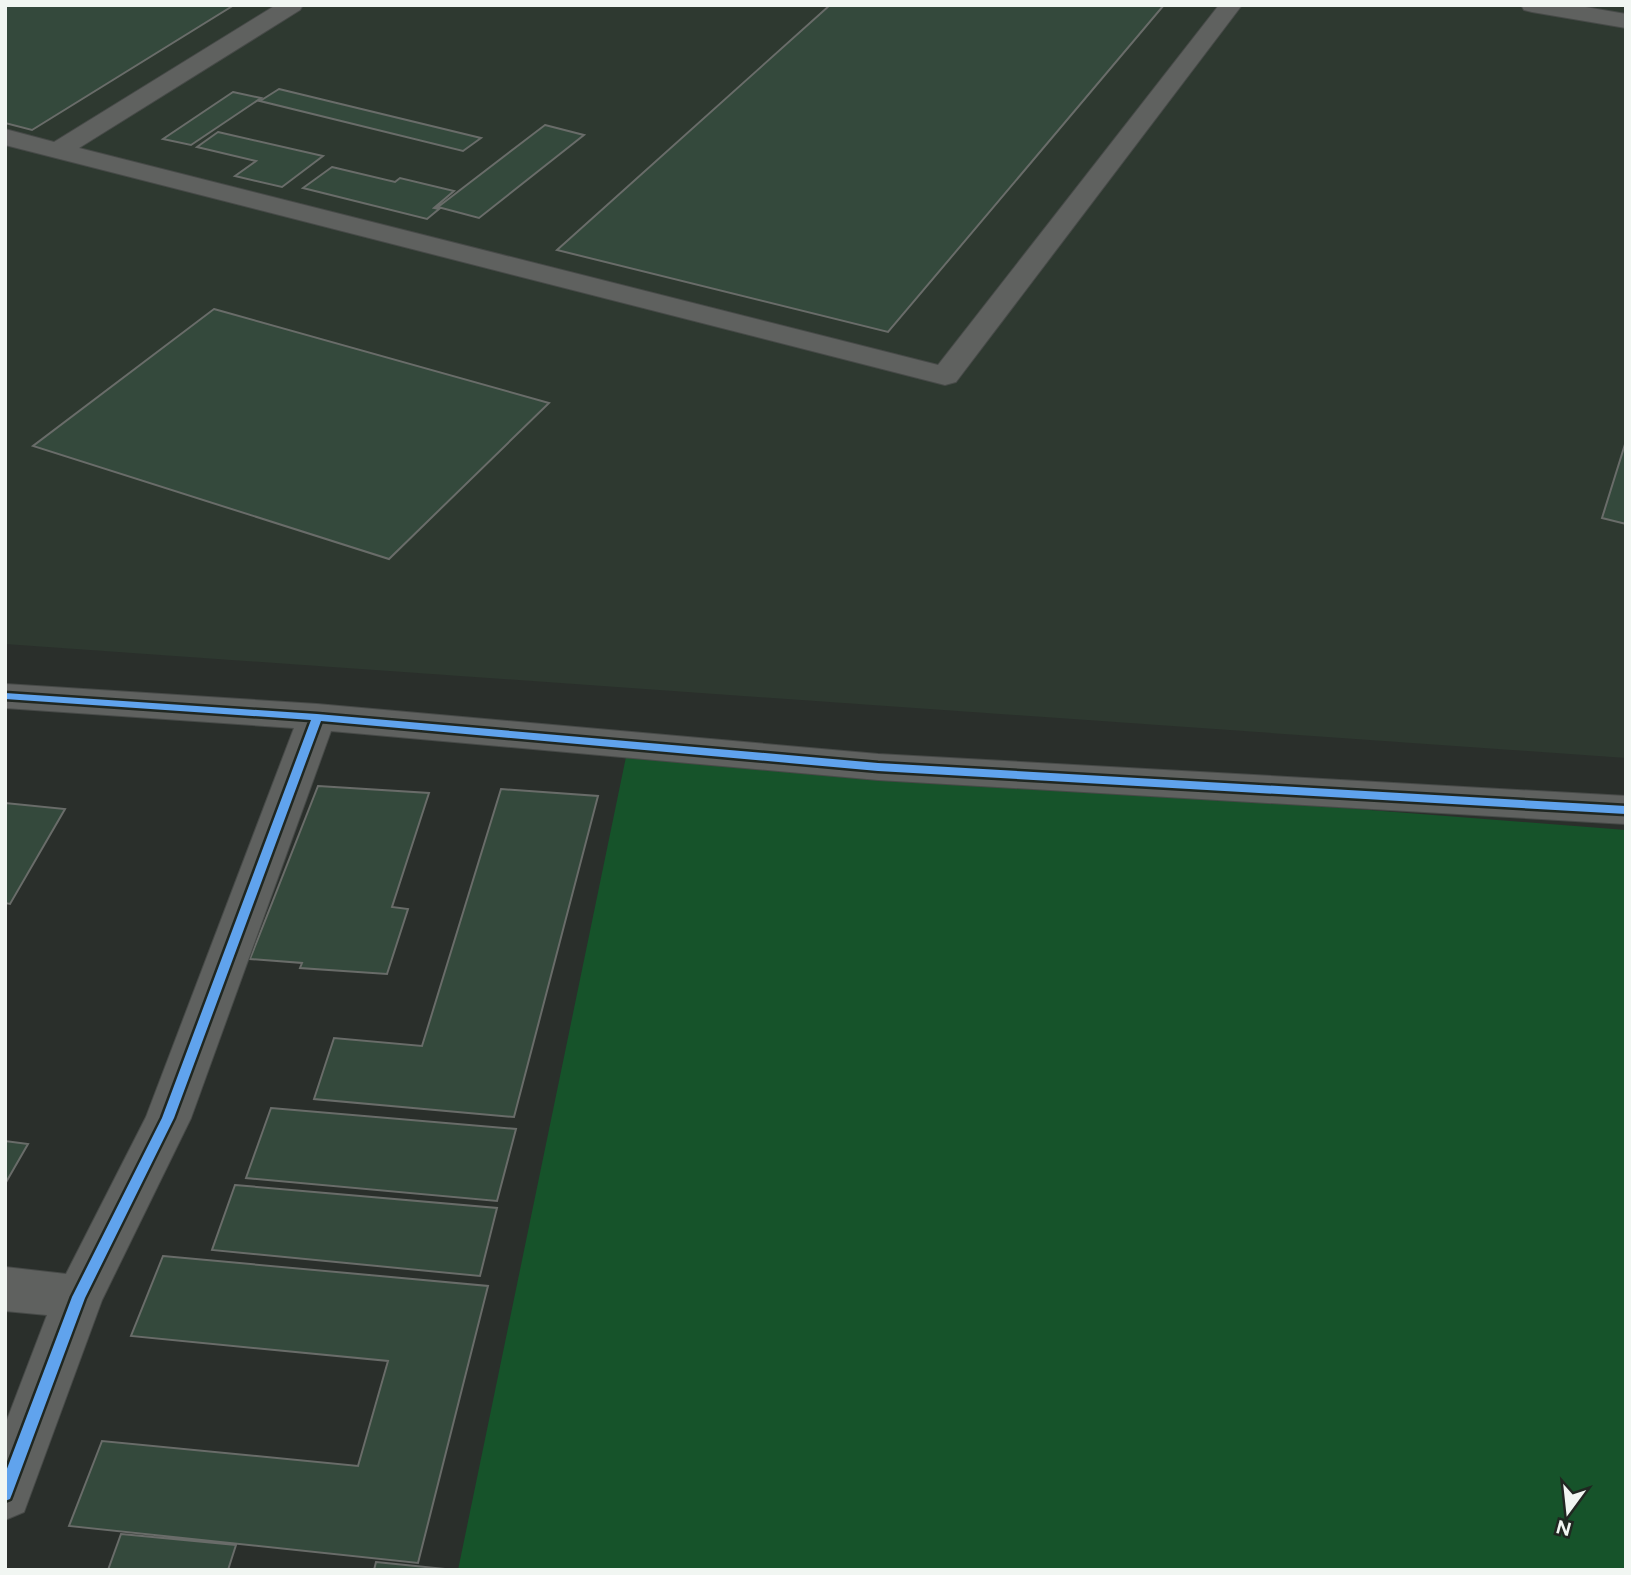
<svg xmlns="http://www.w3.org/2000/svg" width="1631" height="1575" font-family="Figtree,sans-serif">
  <rect width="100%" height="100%" fill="#2a2f2b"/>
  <path fill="#2e3930" d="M5 5H1626V758L5 644Z"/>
  <path fill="#16532a" d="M627 752 1626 830V1570H458Z"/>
  <path fill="#34493c" stroke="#696c69" stroke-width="2" d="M5 5H234L32 130 5 123Z
    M830 5H1164L888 332 557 250Z
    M279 89 481 138 463 151 260 101Z
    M233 92 261 98 191 145 163 139Z
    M545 125 584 135 479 218 438 207Z
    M218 132 323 156 282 187 235 176 256 161 197 147Z
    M332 167 395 182 400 178 454 191 434 208 439 209 427 219 303 188Z
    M214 309 549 403 389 559 33 446Z
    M1626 441V524L1602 518Z
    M318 786 429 793 392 907 408 909 387 974 300 968 302 963 250 959Z
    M501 789 598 796 514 1117 314 1099 334 1038 422 1046Z
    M5 803 65 809 10 904 5 903Z
    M271 1108 516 1129 497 1201 246 1178Z
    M5 1141 28 1144 5 1184Z
    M235 1185 497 1208 480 1276 212 1250Z
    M163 1256 488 1286 418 1563 69 1526 102 1441 358 1466 388 1361 131 1336Z
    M121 1534 236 1545 228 1570H108Z
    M376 1562 445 1569 374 1570Z"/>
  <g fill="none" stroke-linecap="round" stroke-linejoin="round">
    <defs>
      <path id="minor" d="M276 5H303L300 10 79 148 938 365 1219 5H1242L956 382 945 385 5 145V129L54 142Z
        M1521 5H1574L1626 14V28L1532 12 1524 10Z
        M5 684 317 704 878 754 1626 796V824L878 780 331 731 191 1118 102 1300 24 1512 5 1520V1425L47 1315 5 1311V1267L66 1274 146 1117 294 728 5 708Z"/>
    </defs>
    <use href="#minor" stroke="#474a48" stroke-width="2"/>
    <use href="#minor" fill="#5f615f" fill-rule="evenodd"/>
    <defs>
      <path id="cycleway" d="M5 693 317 714 878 763 1626 806V814L878 771 321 721 174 1118 85 1298 12 1494 10 1499 5 1501V1474L72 1297 162 1118 311 720 5 699Z"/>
    </defs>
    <use href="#cycleway" stroke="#202721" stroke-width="5"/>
    <use href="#cycleway" fill="#60a3ed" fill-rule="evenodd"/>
  </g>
  <rect width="1631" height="1575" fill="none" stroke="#f1f6f2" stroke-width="14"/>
  <g transform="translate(1568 1512) rotate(195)" stroke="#202721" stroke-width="5" paint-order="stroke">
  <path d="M0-5L12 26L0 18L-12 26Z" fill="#f1f6f2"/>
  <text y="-10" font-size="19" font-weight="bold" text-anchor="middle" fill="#f1f6f2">N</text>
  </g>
</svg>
